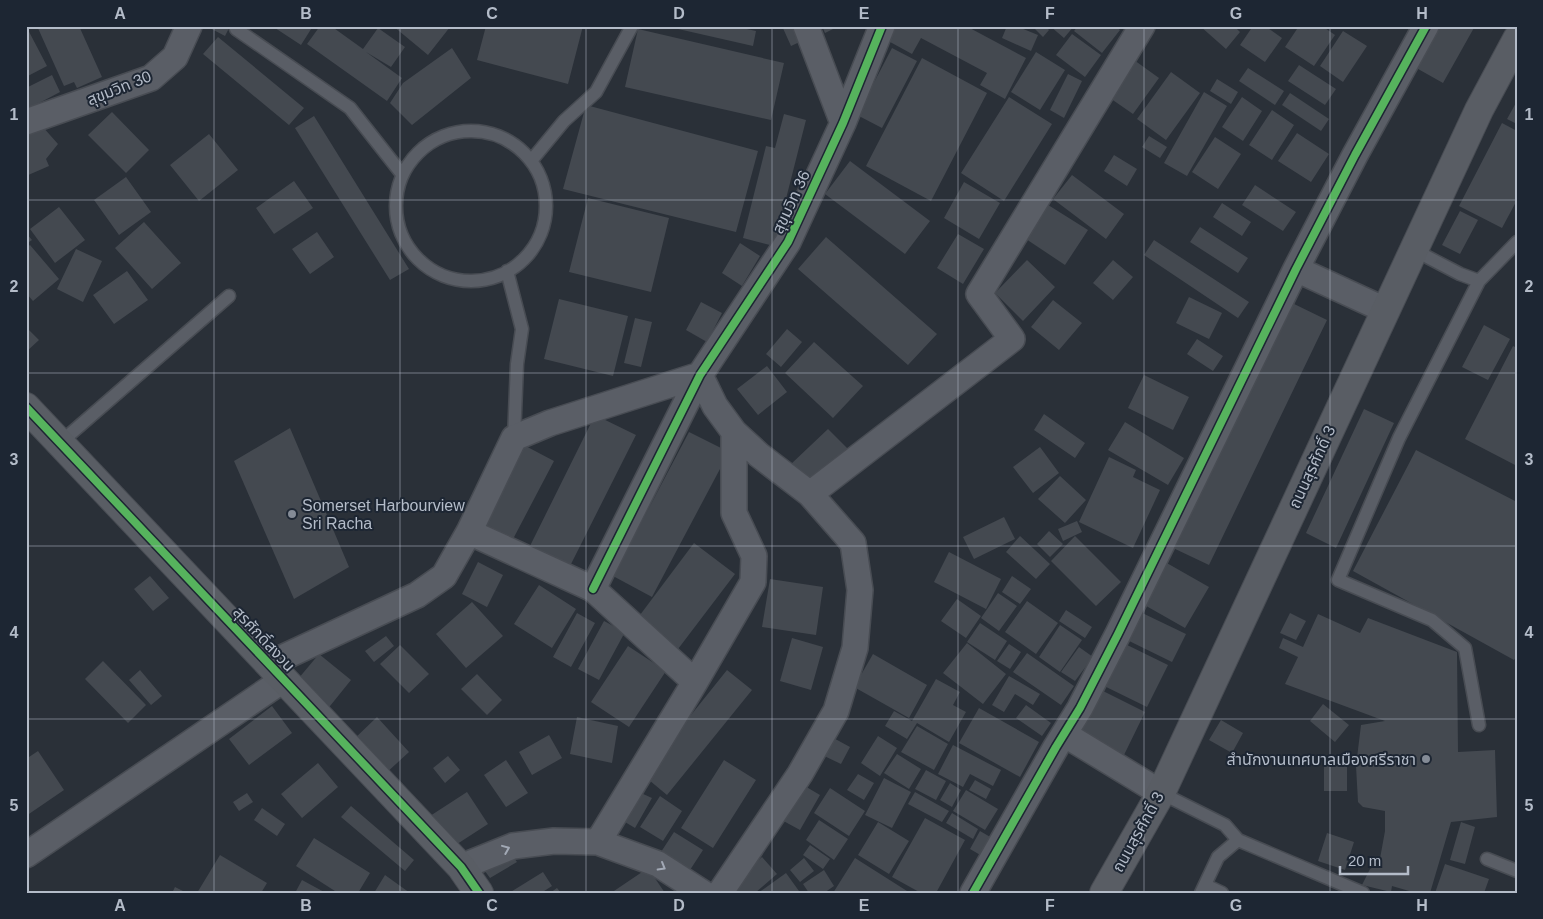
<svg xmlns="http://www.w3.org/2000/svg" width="1543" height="919" font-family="Arial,'Noto Sans Thai',sans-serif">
  <rect width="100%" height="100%" fill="#2a3038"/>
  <path fill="#444950" d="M26 26 47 66 26 77Z
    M37 26H79L102 77 77 88 74 82 64 86Z
    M206 26H230L225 36Z
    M272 26H313L301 45Z
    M320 26H331L363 49 378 28 405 47 391 67 366 52 402 78 387 101 307 44Z
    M393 26H449L450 27 428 55Z
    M486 26H583L568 84 477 60Z
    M665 26H733L756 31 753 46Z
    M782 26H797L804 40 791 46Z
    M822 26H839L825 33Z
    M887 26H966L1026 58 1005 99 980 85 987 73 921 38 912 54 881 37Z
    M1007 26H1016L1038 35 1031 51 1002 38Z
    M1037 26H1045L1049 30 1043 37 1035 29Z
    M1050 26H1074L1064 38Z
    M1078 26H1115L1120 30 1102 53 1074 31Z
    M1200 26H1234L1240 32 1226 49Z
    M1253 26H1265L1282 38 1265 62 1240 45Z
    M1299 26H1322L1335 35 1314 66 1285 47Z
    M1432 26H1475L1443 83 1411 65Z
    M638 29 784 63 771 120 625 87Z
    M1343 31 1367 46 1343 82 1320 66Z
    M1072 34 1101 55 1085 77 1056 55Z
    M218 37 304 108 289 125 203 54Z
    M452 48 471 78 412 125 390 103 403 83Z
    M892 48 917 61 882 128 857 115Z
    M1036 52 1065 70 1040 110 1011 92Z
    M922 58 987 93 931 201 866 166Z
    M1134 60 1159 78 1133 114 1107 96Z
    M1299 65 1336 89 1325 105 1288 81Z
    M1248 68 1284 91 1275 105 1239 81Z
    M1171 72 1200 93 1166 140 1137 119Z
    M1068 74 1082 81 1064 118 1050 110Z
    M52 75 60 92 26 110V88Z
    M1217 79 1238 92 1231 104 1210 91Z
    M1204 92 1227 106 1187 176 1164 163Z
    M1290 93 1329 119 1321 131 1282 105Z
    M1009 97 1052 124 1004 201 961 173Z
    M1242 97 1262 111 1243 141 1222 127Z
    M1517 101V124L1507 119Z
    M586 105 758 151 736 232 563 189Z
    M1272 110 1294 125 1272 160 1249 145Z
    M112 112 149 150 126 173 88 135Z
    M784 114 806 120 774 246 743 238 766 146 775 148Z
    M314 116 409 269 390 280 295 128Z
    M1502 123 1517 131V200L1502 228 1459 206Z
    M42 126 58 144 46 159 49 166 26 176V132Z
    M1297 133 1329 154 1311 182 1278 161Z
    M209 134 238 170 199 201 170 165Z
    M1149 136 1167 147 1160 158 1142 147Z
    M1215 137 1241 154 1218 189 1192 172Z
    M1114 155 1137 169 1127 186 1104 171Z
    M850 161 930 221 905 254 825 194Z
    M1072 175 1124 214 1106 239 1053 199Z
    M126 177 151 212 119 235 94 200Z
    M294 181 313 208 274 234 256 208Z
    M964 182 1000 203 979 239 944 218Z
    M1255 185 1296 212 1283 231 1242 205Z
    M588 198 669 218 651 292 569 272Z
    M1045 203 1088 230 1065 265 1023 237Z
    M1222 203 1251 222 1242 236 1213 217Z
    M59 207 85 240 55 263 30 229Z
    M1460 211 1478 220 1460 254 1442 245Z
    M144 222 181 263 152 289 115 248Z
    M1200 227 1248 258 1238 273 1190 242Z
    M317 232 334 257 310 274 292 249Z
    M26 233 32 240 26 244Z
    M958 234 984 249 963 284 937 268Z
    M826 237 937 334 908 365 798 269Z
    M1154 240 1249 302 1238 318 1144 255Z
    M740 243 760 256 742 286 722 273Z
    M30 245 59 279 33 301 26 293V248Z
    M76 249 102 261 83 302 57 289Z
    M1027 260 1055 287 1023 321 995 293Z
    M1113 260 1133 277 1113 300 1093 283Z
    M127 271 148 300 114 324 93 295Z
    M1189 297 1222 313 1209 339 1176 323Z
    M559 299 628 316 613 376 544 359Z
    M1053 300 1082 323 1059 350 1031 327Z
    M701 302 722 313 707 342 686 330Z
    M1290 302 1327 320 1209 565 1171 547Z
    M635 318 652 322 641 367 624 363Z
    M1484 325 1510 339 1488 380 1462 367Z
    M26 327 39 340 26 352Z
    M787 329 802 342 781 367 766 354Z
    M1197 339 1223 356 1213 371 1187 354Z
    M814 342 863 386 833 418 785 373Z
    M1513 346 1517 348V466L1465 439Z
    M767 366 787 392 758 415 737 389Z
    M1144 375 1189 397 1173 430 1128 408Z
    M1364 409 1394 423 1336 548 1306 533Z
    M1044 414 1085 443 1075 458 1034 430Z
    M595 415 636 435 570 566 530 546Z
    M1125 422 1184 458 1168 485 1108 450Z
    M290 428 349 567 294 599 234 461Z
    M828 429 851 452 812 488 790 465Z
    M689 432 729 452 652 597 613 576Z
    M518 442 554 461 512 541 476 522Z
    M1040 447 1059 473 1033 493 1013 467Z
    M1416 450 1517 502V656L1514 660 1353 571Z
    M1109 457 1136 470 1133 477 1160 490 1133 548 1079 522Z
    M1060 476 1086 500 1065 523 1038 499Z
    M1004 517 1015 539 974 559 963 537Z
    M1077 521 1082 532 1063 541 1058 529Z
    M1049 531 1063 544 1050 557 1037 544Z
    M1020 536 1050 564 1036 579 1006 552Z
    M1075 536 1121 582 1096 606 1051 561Z
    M694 543 735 574 675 653 634 623Z
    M949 552 1001 579 986 609 934 582Z
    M478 562 503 575 487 607 462 594Z
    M1165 562 1209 587 1185 628 1141 603Z
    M150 576 169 598 153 611 134 589Z
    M1012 576 1031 589 1020 604 1002 592Z
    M770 579 823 587 816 635 762 627Z
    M539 585 576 609 552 648 514 624Z
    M998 593 1017 606 999 631 981 618Z
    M957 599 981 616 966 638 941 621Z
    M1027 601 1058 623 1036 654 1005 632Z
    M472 602 503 636 466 668 436 634Z
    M1066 610 1092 627 1085 638 1059 621Z
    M1136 610 1186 634 1172 662 1123 638Z
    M577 613 595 623 571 667 553 657Z
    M1290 613 1306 621 1296 640 1280 633Z
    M1318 614 1360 633 1368 618 1457 652 1458 752 1495 750 1497 817 1451 822 1430 893H1416L1392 886 1391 892 1362 885 1370 869 1379 864 1385 831V811L1363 807 1358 802 1356 766 1361 725 1385 721 1285 684 1298 657 1279 648 1283 638 1303 647Z
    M604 621 625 632 599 680 578 669Z
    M980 623 1007 641 995 660 967 642Z
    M1060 625 1082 640 1060 672 1039 657Z
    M386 636 394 646 374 662 365 651Z
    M792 638 823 647 811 690 780 681Z
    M1119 641 1168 665 1147 707 1098 683Z
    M967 643 1006 674 983 704 943 673Z
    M1009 644 1021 652 1010 669 997 661Z
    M400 645 429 674 409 693 380 664Z
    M628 646 666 671 629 727 591 702Z
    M1079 647 1093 657 1075 681 1061 672Z
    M1027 653 1074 686 1061 705 1013 672Z
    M319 654 351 680 326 711 293 685Z
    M873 654 927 685 909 718 854 687Z
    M103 661 146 705 128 723 85 679Z
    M140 670 162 696 151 705 129 680Z
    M727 670 752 690 667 795 643 775Z
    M477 674 502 700 487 715 461 689Z
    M1009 676 1040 694 1033 705 1015 694 1004 712 992 705Z
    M936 679 960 692 953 705 966 712 949 742 917 723 907 739 885 726 894 711 912 721Z
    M1097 688 1145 712 1124 755 1076 731Z
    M1323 704 1349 725 1335 742 1310 721Z
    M1026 705 1051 723 1042 736 1016 718Z
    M272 706 292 733 249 765 229 739Z
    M979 708 1039 742 1020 777 959 743Z
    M377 717 409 752 384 775 352 741Z
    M577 717 618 726 612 763 570 754Z
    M1221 720 1243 733 1232 753 1209 740Z
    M917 726 948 744 934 770 901 752Z
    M549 735 562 758 532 775 519 752Z
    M828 735 850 747 841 764 818 753Z
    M878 736 897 748 880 776 861 763Z
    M953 745 1001 770 993 786 970 774 963 787 938 774Z
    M38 751 64 790 26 816V759Z
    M897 754 921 769 909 789 884 773Z
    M448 756 460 770 445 783 433 768Z
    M506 760 528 793 506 807 484 775Z
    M724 760 756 780 713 848 681 828Z
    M318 763 338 787 302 818 281 794Z
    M1324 766H1347V791H1324Z
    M926 770 946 781 936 800 915 789Z
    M858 774 874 783 864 800 847 790Z
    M884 778 911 792 892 828 865 815Z
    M975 780 991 789 986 799 969 790Z
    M798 782 820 795 800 830 778 818Z
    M950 783 961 790 952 807 940 800Z
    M830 788 865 811 849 836 814 813Z
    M966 790 998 809 985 830 953 811Z
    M467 792 488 824 451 848 430 816Z
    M915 792 949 811 942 822 908 804Z
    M247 793 253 802 239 811 233 802Z
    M641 793 652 798 635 828 625 822Z
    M660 796 682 811 663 841 640 827Z
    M351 806 414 860 405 871 341 817Z
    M262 808 285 824 277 836 254 820Z
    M952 813 978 829 973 839 946 823Z
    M925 818 965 840 936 893H921L892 877Z
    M819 820 848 839 834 860 806 840Z
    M878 822 909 841 889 874 858 855Z
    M1461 822 1475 827 1465 864 1450 860Z
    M980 831 992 838 982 856 970 849Z
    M674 832 703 850 690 870 661 852Z
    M1327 833 1354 842 1345 870 1318 861Z
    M314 838 370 873 358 893H338L296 866Z
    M810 845 830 859 823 869 803 855Z
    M508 849 517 862 490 878 479 863Z
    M220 855 267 883 261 893H197Z
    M762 857 777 874 755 893H738L731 884Z
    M804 858 814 871 800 882 790 870Z
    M855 858 907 891 905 893H833Z
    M1445 864 1489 879 1484 893H1435Z
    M648 868 665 893H611Z
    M824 870 834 886 824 893H809L803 884Z
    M543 872 552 886 541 893H509Z
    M786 873 799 891 797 893H758Z
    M385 875 410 893H374Z
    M302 880 326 893H295Z
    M175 887 187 893H172Z
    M557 888 561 893H550Z"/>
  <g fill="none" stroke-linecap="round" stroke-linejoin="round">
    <defs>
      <path id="lane" d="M236 29 350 108 402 174
        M396 206a75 75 0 1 1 150 0a75 75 0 1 1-150 0Z
        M531 161 564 121 596 92 632 26
        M1414 250 1460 274 1479 281
        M507 271 522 329 517 364 514 438
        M61 442 229 296
        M1479 725 1465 648 1432 620 1338 580 1399 438 1479 281 1517 242
        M1161 793 1225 825 1238 840 1363 893
        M1487 859 1517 871
        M1205 885 1222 893
        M1201 893 1218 857 1238 840"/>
      <path id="street" d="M806 26 843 123
        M26 122 151 78 175 57 189 26
        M1296 269 1385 310
        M700 375 715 406 734 432 759 455 810 494 853 543 860 590 855 648 836 711 800 774 720 893
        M810 494 1012 339 979 294 1142 26
        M469 532 593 589 695 682
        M593 589 700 375 788 242 843 123 882 26
        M269 664 417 595 444 576 469 532 514 438 550 423 700 375
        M1064 734 1161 793
        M598 842 695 682 753 582 754 556 734 513V432
        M26 855 283 680
        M461 867 513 846 554 841 598 842 658 864 703 893
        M973 893 1056 747 1080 708 1118 634 1296 269 1355 155 1426 26"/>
      <path id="secondary" d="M26 407 461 867 479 893
        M1104 893 1161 793 1479 110 1517 39"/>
    </defs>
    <use href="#lane" stroke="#484c53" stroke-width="15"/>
    <use href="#street" stroke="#484c53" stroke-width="28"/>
    <use href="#secondary" stroke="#484c53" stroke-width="30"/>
    <use href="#lane" stroke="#5a5e66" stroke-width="12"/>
    <use href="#street" stroke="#5a5e66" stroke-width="25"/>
    <use href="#secondary" stroke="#595d64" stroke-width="28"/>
    <defs>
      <path id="cycleway" d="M26 407 461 867 479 893
        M593 589 700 375 788 242 843 123 882 26
        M973 893 1056 747 1080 708 1118 634 1296 269 1355 155 1426 26"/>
    </defs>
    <use href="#cycleway" stroke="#1d2633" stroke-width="11"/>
    <use href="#cycleway" stroke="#56b35d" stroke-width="8"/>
  </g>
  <defs><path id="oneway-chevron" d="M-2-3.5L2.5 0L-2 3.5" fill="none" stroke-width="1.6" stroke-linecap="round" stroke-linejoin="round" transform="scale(1.25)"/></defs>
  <g stroke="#a2a9b5">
    <use href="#oneway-chevron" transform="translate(506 849) rotate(-22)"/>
    <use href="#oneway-chevron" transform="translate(662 867) rotate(30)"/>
  </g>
  <path fill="none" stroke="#b4bcc9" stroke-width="1" stroke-opacity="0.55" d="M214 26V893M400 26V893M586 26V893M772 26V893M958 26V893M1144 26V893M1330 26V893M26 200H1517M26 373H1517M26 546H1517M26 719H1517"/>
  <g fill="#848b96" stroke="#1d2633" stroke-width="2">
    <circle cx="292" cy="514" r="5"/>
    <circle cx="1426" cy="759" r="5"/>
  </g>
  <g text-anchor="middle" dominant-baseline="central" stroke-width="4" stroke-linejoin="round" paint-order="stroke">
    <g font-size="16" fill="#b4bcc9" stroke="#1d2633">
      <text transform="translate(119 88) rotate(-22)">สุขุมวิท 30</text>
      <text transform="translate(791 202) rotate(-65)">สุขุมวิท 36</text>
      <text transform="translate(1312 467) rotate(-65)">ถนนสุรศักดิ์ 3</text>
      <text transform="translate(264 639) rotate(47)">สุรศักดิ์สงวน</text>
      <text transform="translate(1138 832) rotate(-61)">ถนนสุรศักดิ์ 3</text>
    </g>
    <g font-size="16" fill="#b4bcc9" stroke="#1d2633" text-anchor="start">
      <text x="302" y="505">Somerset Harbourview<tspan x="302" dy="18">Sri Racha</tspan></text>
      <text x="1416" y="759" text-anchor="end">สำนักงานเทศบาลเมืองศรีราชา</text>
    </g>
  </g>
  <rect width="1543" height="919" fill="none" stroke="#1d2633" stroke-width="55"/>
  <path d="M1340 866v8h68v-8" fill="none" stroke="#b4bcc9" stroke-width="2.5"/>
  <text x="1348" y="866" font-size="15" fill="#b4bcc9" stroke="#1d2633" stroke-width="4" paint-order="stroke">20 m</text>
  <rect x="28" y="28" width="1488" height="864" fill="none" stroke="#b4bcc9" stroke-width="2"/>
  <g font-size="16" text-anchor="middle" font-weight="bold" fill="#b4bcc9">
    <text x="120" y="19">A</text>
    <text x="306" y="19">B</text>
    <text x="492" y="19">C</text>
    <text x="679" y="19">D</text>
    <text x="864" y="19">E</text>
    <text x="1050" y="19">F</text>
    <text x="1236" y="19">G</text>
    <text x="1422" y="19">H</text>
    <text x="14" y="120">1</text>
    <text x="1529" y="120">1</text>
    <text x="14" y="292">2</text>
    <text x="1529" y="292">2</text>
    <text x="14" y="465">3</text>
    <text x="1529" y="465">3</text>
    <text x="14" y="638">4</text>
    <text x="1529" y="638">4</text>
    <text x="14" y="811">5</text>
    <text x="1529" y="811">5</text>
    <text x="120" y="911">A</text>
    <text x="306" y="911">B</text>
    <text x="492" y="911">C</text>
    <text x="679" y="911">D</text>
    <text x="864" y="911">E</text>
    <text x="1050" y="911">F</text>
    <text x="1236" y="911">G</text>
    <text x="1422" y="911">H</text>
  </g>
</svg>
